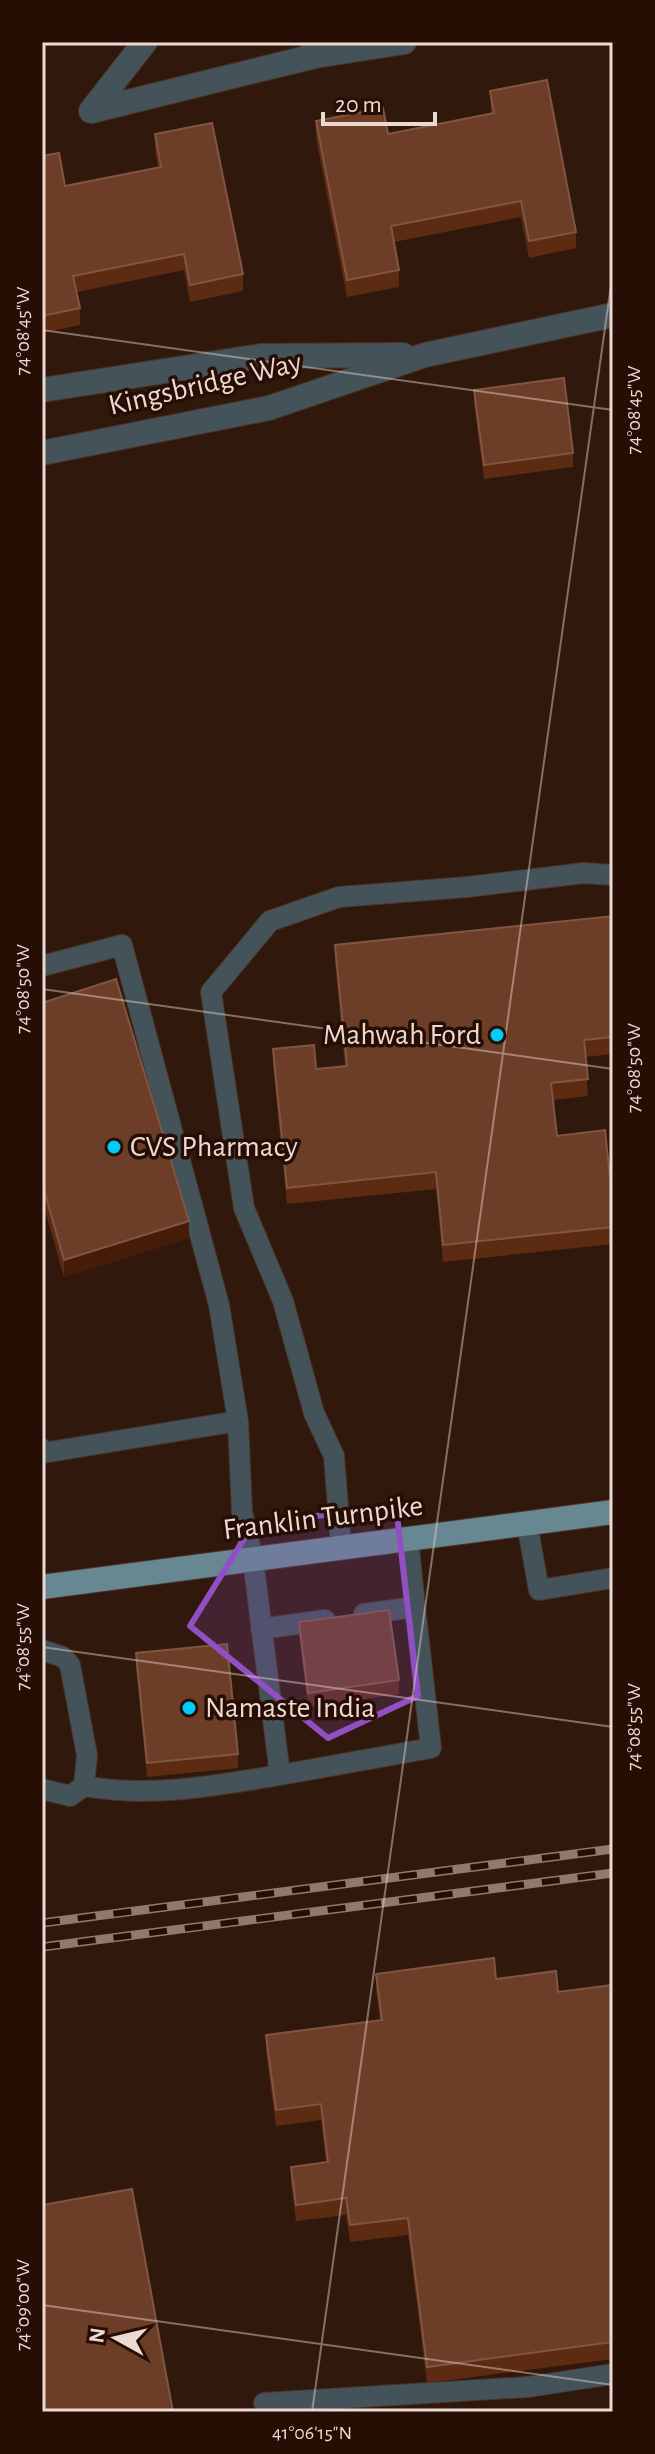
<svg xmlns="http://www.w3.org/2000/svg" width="655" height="2454" font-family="'Alegreya Sans',sans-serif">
  <rect width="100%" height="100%" fill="#31180c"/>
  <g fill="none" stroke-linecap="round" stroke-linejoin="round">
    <defs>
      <path id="lane" d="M42 966 122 945 219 1305 238 1421 242 1512 253 1559 280 1775C214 1786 150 1798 84 1786
        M42 1449 43 1453 238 1421
        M527 1524 539 1590 613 1578
        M408 1539 415 1607
        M341 1547 334 1456 314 1413 283 1301 244 1208 211 992 270 921 339 897 467 887 584 873 613 875
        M261 1629 325 1620
        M42 1650 63 1657 70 1665 87 1755 84 1786 70 1796 42 1789
        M280 1775 431 1748 415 1607 364 1614
        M264 2403 528 2387 613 2374"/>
      <path id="street" d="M145 42 91 111 315 56 313 42
        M315 56 404 42
        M42 390 261 356 403 355
        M42 453 269 408 425 355 613 315"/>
      <path id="primary" d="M42 1587 613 1512"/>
    </defs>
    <use href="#lane" stroke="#4b3328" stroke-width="22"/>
    <use href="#street" stroke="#4b3328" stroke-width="26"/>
    <use href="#primary" stroke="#4b3328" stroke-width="26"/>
    <use href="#lane" stroke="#445359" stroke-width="20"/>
    <use href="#street" stroke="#445359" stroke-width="24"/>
    <use href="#primary" stroke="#678792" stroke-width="24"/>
    <defs>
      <path id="rail" d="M42 1923 613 1849
        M42 1947 613 1873"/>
    </defs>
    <use href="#rail" stroke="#907a70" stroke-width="9"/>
    <use href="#rail" stroke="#270e04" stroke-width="6" stroke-dasharray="18" stroke-linecap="butt"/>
  </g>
  <path fill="#5d2b12" d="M490 91 576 232V248L529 258 521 217 394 242 399 270V287L347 297 316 138V121L388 134 491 113Z
    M155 134 243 274V291L190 302 184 270 77 292 80 308V325L42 333V156L65 186 158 167 155 151Z
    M474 390 573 453V467L484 479 474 404Z
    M613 916V1054L585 1057 588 1096 553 1100 557 1136 613 1207V1244L443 1262 436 1189 287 1204 273 1066V1049L316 1069 345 1066 335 962V945Z
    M42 1003 189 1238 64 1277 42 1200Z
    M299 1622 399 1680V1694L308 1707 299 1636Z
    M136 1653 238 1754V1768L147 1777 136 1668Z
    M376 1974 496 1979 558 1992 613 1985V2359L427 2383 408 2235 350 2242 346 2215 296 2221 291 2183V2167L326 2162 321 2120 276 2126 266 2052V2035L380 2021 376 1990Z"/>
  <path fill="#451c07" d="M189 1221V1238L64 1277V1260Z"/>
  <path fill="#6c3e27" stroke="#805642" stroke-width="2" d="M547 80 576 232 529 241 521 201 391 226 399 270 347 280 316 121 383 108 388 134 494 113 490 91Z
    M212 123 243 274 190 285 184 254 73 276 80 308 42 316V156L59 153 65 186 161 167 155 134Z
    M564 378 573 453 484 465 474 390Z
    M613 916V1037L584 1040 588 1079 551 1083 557 1136 605 1130 613 1207V1227L443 1245 436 1172 287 1188 273 1049 314 1045 316 1069 347 1066 335 945Z
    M116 979 189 1221 64 1260 42 1183V1003Z
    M389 1610 399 1680 308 1693 299 1622Z
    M227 1644 238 1754 147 1763 136 1653Z
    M494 1958 496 1979 556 1971 558 1992 613 1985V2342L427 2367 408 2218 350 2225 346 2198 296 2205 291 2167 328 2162 321 2104 276 2110 266 2035 382 2020 376 1974Z
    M132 2189 173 2412H42V2205Z"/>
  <path fill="#924fc3" fill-opacity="0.2" stroke="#924fc3" stroke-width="6" stroke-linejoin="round" d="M396 1506 418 1696 328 1738 190 1626 253 1524Z"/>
  <path fill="none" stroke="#ecd9d2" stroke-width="2" stroke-opacity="0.45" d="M42 330 613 410M42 989 613 1069M42 1647 613 1727M42 2305 613 2385M312 2412 613 271"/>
  <g fill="#00cbf9" stroke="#270e04" stroke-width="3">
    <circle cx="497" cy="1035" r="8"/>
    <circle cx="114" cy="1147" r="8"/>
    <circle cx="189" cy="1708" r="8"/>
  </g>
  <g text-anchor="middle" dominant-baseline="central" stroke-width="7" stroke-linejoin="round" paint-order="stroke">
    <g font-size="30" fill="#ecd9d2" stroke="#270e04">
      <text transform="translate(205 384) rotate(-13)">Kingsbridge Way</text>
      <text transform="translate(323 1518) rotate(-7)">Franklin Turnpike</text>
    </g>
    <g font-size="30" fill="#ecd9d2" stroke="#270e04" text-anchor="start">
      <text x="481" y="1035" text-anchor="end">Mahwah Ford</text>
      <text x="130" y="1147">CVS Pharmacy</text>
      <text x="205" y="1708">Namaste India</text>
    </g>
  </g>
  <rect width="655" height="2454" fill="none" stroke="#270e04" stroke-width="88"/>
  <g transform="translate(116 2338) rotate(278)" stroke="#270e04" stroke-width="6" paint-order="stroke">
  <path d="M0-6L14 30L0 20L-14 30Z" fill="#ecd9d2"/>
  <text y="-12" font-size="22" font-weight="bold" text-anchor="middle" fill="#ecd9d2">N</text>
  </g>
  <path d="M323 112v12h112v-12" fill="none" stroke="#ecd9d2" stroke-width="4"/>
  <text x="335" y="112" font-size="24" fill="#ecd9d2" stroke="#270e04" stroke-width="6" paint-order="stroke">20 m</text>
  <rect x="44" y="44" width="567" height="2366" fill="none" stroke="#ecd9d2" stroke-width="3"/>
  <g font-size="20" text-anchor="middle" fill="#ecd9d2">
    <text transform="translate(22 331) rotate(-90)" y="7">74°08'45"W</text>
    <text transform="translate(633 410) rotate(-90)" y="7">74°08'45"W</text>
    <text transform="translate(22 989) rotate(-90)" y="7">74°08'50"W</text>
    <text transform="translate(633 1068) rotate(-90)" y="7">74°08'50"W</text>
    <text transform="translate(22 1647) rotate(-90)" y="7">74°08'55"W</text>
    <text transform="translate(633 1727) rotate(-90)" y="7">74°08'55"W</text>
    <text transform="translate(22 2305) rotate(-90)" y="7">74°09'00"W</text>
    <text x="312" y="2439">41°06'15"N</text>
  </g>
</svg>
